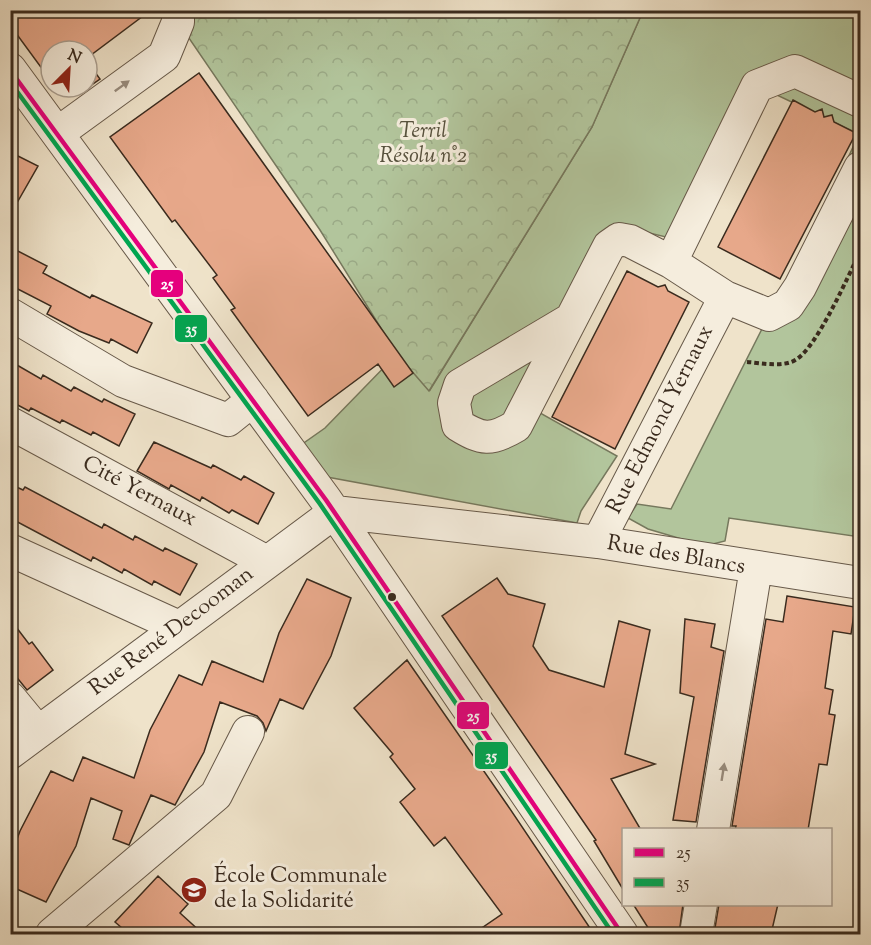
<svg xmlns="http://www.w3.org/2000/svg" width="871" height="945" font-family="'Sorts Mill Goudy',serif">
  <defs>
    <pattern id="forest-crowns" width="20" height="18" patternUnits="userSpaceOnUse" patternTransform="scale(1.5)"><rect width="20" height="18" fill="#b2c59c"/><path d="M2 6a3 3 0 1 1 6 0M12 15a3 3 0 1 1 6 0" fill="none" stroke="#9aa986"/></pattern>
  </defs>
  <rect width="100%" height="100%" fill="#efe3ca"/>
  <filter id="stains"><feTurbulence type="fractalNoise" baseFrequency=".00333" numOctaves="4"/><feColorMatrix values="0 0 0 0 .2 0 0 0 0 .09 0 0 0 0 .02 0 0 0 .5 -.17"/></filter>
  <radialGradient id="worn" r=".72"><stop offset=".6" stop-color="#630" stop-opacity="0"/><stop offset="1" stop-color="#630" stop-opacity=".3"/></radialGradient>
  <path fill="#b2c59c" stroke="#76785d" stroke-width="1.5" d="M643 11H860V537L729 518 725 541 705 546 648 529 628 518 637 504 671 509 769 315 785 294 859 134 758 86 670 238 637 230 609 246 540 413 617 456 581 511 577 523 327 477 291 452 325 428 397 354 430 390 592 127Z"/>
  <path fill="url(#forest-crowns)" stroke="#76785d" stroke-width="1.5" d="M178 11H643L592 127 429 391 397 354 320 230 178 22Z"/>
  <path fill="#e7a88a" stroke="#3a2b1e" stroke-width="1.5" d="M10 10H151L87 58V51H51V81L10 25Z
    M87 61 100 79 77 95 72 87H87Z
    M199 73 413 373 394 387 378 364 308 416 231 310 235 308 213 278 217 275 175 220 172 222 110 137Z
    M793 100 815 112 822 109 824 117 832 115 834 122 856 133 780 279 718 247Z
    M10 152 38 166 10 215Z
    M10 247 47 266 43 273 90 298 92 295 152 323 137 353 111 339 109 343 79 331 47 314 51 306 10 285Z
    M627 271 658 287 665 285 668 291 689 302 615 449 552 417Z
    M10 361 41 379 43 375 71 391 74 387 102 402 104 399 135 414 119 446 93 432 91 435 62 420 60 423 31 408 29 411 10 401Z
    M154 442 211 468 213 465 241 480 244 476 274 493 258 524 232 510 229 513 202 497 200 501 171 485 169 489 137 471Z
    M10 484 23 490 25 487 102 528 104 524 133 540 135 536 163 551 165 548 197 564 180 595 154 581 152 585 124 569 122 573 93 557 91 561 10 518Z
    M497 578 508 594 545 604 533 646 549 670 604 687 619 621 650 630 625 754 655 764 611 779 641 830H624V891L594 841 596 840 442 616Z
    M307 579 351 598 331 656 303 709 280 699 266 731 263 723 257 716 220 702 204 752 175 805 151 795 129 845 113 839 122 811 91 798 76 846 46 902 10 886V858L20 831 51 771 73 781 83 757 134 778 150 730 179 675 202 685 212 661 263 682 279 633Z
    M787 596 855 607 851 634 833 631 825 688 833 690 829 714 835 715 827 765 819 764 808 830H735L736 826H732L766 619 783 622Z
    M10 619 29 644 32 642 53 670 27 690 10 669Z
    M685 619 715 624 711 647 724 651 696 822 673 820 694 697 680 693Z
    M407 660 508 806 594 934H473L502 914 445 837 434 846 400 802 415 789 390 757 393 754 354 708Z
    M158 876 188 904 180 913 203 934H129L115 922Z
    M633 904H683L679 934H652Z
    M719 904H778L771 934H714Z"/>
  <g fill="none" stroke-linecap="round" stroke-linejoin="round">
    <defs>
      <path id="minor" d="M10 69 326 500 622 934
        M860 101 795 71 757 86 671 262 725 297 769 315 788 305 800 287 860 168
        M58 133 164 56 178 22V10
        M10 314 123 381 228 420 253 400
        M571 319 460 385 454 403 458 425C482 440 491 441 516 426L609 246 619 239 630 241 671 262
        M10 423 267 562
        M335 512 598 542 860 583
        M598 542 725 297
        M10 550 179 627
        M10 698 38 732
        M10 753 335 512
        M713 830 756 568
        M52 934 216 795 248 732
        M696 934 701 904"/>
    </defs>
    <use href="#minor" stroke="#675949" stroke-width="34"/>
    <path stroke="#3a2b1e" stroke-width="4" stroke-dasharray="4.5 3" stroke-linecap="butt" d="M747 362C762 363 784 368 797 359 818 345 848 276 860 252"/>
    <use href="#minor" stroke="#f5eddd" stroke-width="32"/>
    <defs>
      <path id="bus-1" d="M10 70 326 500 622 934"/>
      <path id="bus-2" d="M10 82 320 504 613 934"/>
    </defs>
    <use href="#bus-1" stroke="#f5eddd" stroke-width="9"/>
    <use href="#bus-2" stroke="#f5eddd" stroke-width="9"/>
    <use href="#bus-1" stroke="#e5007d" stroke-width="4.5"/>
    <use href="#bus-2" stroke="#00a651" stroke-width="4.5"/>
  </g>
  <defs><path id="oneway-solid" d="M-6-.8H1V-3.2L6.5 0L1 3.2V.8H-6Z" transform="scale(1.5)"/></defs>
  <g fill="#988c7e">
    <use href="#oneway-solid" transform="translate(122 86) rotate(-36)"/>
    <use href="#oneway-solid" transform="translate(723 772) rotate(-81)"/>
  </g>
  <defs>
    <symbol id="school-disc" viewBox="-11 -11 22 22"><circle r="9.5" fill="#8f2418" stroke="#f5eddd"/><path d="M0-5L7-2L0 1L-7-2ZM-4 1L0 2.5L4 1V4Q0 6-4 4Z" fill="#fff"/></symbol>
  </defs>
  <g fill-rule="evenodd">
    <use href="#school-disc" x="179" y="875" width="30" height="30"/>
  </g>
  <circle fill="#3a2b1e" stroke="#f5eddd" stroke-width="2" cx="392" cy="597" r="5"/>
  <g text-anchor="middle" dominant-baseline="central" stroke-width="6" stroke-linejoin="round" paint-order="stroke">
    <g font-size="22" font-style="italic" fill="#58523e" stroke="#f5eddd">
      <text x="423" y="132">Terril<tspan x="423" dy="25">Résolu n°2</tspan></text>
    </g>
    <g font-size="22" fill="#3a2b1e" stroke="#f5eddd">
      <text transform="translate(661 420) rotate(-63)">Rue Edmond Yernaux</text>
      <text transform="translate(139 492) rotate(28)">Cité Yernaux</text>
      <text transform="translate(676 556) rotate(10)">Rue des Blancs</text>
      <text transform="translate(172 632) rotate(-37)">Rue René Decooman</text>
    </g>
    <g font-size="22" fill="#3a2b1e" stroke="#f5eddd" text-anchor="start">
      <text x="214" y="877">École Communale<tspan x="214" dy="25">de la Solidarité</tspan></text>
    </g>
  </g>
  <g stroke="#f5eddd" stroke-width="2">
    <rect x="150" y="269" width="34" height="29" rx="6" fill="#e5007d"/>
    <rect x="174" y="314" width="34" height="29" rx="6" fill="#00a651"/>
    <rect x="456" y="701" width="34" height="29" rx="6" fill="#e5007d"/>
    <rect x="474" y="741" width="35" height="29" rx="6" fill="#00a651"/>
  </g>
  <g font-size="16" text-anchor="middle" font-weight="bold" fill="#fff">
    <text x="167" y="289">25</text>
    <text x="191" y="334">35</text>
    <text x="473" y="721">25</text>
    <text x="491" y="761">35</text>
  </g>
  <rect width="871" height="945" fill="none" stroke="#efe3ca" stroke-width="36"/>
  <rect x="12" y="12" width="847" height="921" fill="none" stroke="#3a2b1e" stroke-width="3"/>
  <rect x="18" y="18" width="835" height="909" fill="none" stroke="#3a2b1e" stroke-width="1.5"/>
  <rect x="622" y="828" width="210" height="78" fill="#f5eddd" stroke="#aa9f91" stroke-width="1.5"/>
  <rect x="634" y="848" width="30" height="9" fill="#e5007d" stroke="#aa9f91" stroke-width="1.5"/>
  <text x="676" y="858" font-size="18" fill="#3a2b1e">25</text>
  <rect x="634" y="878" width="30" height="9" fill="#00a651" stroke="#aa9f91" stroke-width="1.5"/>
  <text x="676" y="888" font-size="18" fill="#3a2b1e">35</text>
  <g transform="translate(69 69) rotate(24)"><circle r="28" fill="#f5eddd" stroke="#aa9f91" stroke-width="1.5"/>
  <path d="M0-4.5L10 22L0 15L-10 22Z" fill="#8f2418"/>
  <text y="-9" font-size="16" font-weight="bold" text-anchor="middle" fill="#3a2b1e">N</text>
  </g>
  <rect width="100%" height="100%" filter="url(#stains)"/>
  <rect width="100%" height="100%" fill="url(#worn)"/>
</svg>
